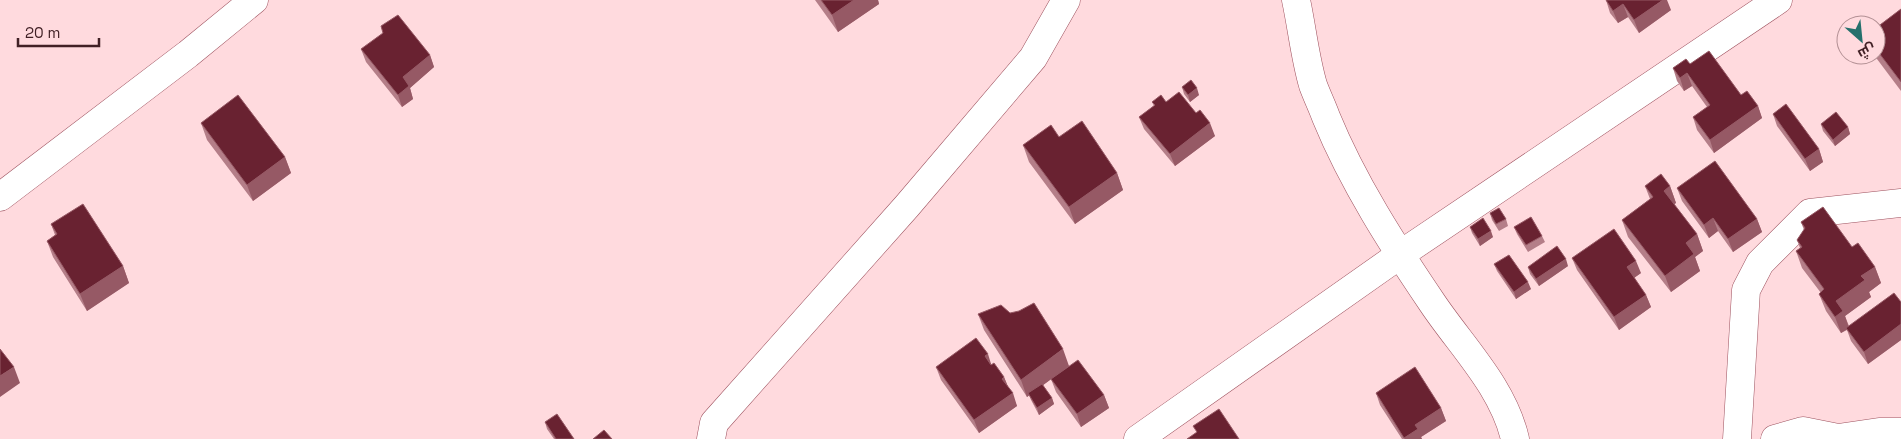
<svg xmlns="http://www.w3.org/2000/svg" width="1901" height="439" font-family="'Space Grotesk',Cairo,sans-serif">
  <rect width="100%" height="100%" fill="#ffdade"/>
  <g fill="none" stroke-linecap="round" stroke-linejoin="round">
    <defs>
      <path id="minor" d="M1296 0C1302 28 1305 58 1313 85 1317 96 1322 106 1326 117 1353 183 1393 245 1433 304 1462 347 1503 387 1515 439
        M0 197 188 54 254 0
        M711 439 714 423 907 206 1033 58 1066 0
        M1138 439 1401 254 1778 0
        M1737 439 1746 290 1760 263 1810 213 1901 203
        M1775 439 1803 431 1838 438 1879 432H1901"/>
    </defs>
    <use href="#minor" stroke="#9d515e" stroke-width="29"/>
    <use href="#minor" stroke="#fff" stroke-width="28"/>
  </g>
  <path fill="#b47e88" d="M815 0H878L879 4 838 32Z
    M1606 0 1671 10 1639 33 1628 17 1618 23 1610 13Z
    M1901 9V91L1874 55H1876V28Z
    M361 49 430 55 434 67 410 88 413 99 402 107 366 62Z
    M1690 64 1758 106 1762 118 1714 153 1697 130 1693 117 1707 107 1692 86 1684 91 1677 81 1673 68Z
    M1182 87 1199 95 1190 102 1184 94Z
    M1152 102H1166L1196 113 1215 136 1175 166 1144 129 1139 117 1154 106Z
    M1773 114 1819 149 1823 162 1810 171 1777 126Z
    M201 123 285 157 291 173 253 201 207 140Z
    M1821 124 1848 127 1850 134 1835 146 1823 131Z
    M1059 137 1117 173 1123 190 1075 224 1029 162 1023 145Z
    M1645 186H1670L1676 203 1674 204 1697 234 1703 251 1695 257 1700 271 1671 292 1628 237 1622 220 1650 199Z
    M1677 188 1757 219 1762 232 1733 252 1718 231 1709 238 1682 201Z
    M1490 213 1506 219 1508 226 1499 231 1492 220Z
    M1801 222 1852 247 1875 267 1881 283 1869 292 1871 297 1845 316 1849 326 1901 302V340L1868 364 1851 341 1847 330 1841 333 1826 311 1819 294 1821 293 1802 268 1796 251 1800 248 1797 240 1804 230Z
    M51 224 123 266 129 283 87 311 53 257 47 241 55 235Z
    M1470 227 1493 237 1480 246 1472 233Z
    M1514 227 1542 236 1545 242 1528 252 1517 234Z
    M1572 258 1641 273 1634 278 1646 295 1651 307 1619 330 1577 270Z
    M1494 264 1531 289 1516 299 1497 271Z
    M1568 266 1539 286 1530 274 1528 267Z
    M978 314 1069 366 1104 395 1109 408 1081 427 1056 392 1051 379 1043 385 1052 398 1054 404 1039 415 1031 400 1029 395 1027 397 984 330Z
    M992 365 1004 377 1008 387 1017 406 979 433 941 380 936 367Z
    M1376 393 1441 408 1446 421 1421 437 1422 439H1402L1380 405Z
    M545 422 574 439H554L547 429Z"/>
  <path fill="#965965" d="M854 0H878L879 4 838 32 832 15Z
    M1663 0H1667L1671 10 1639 33 1634 20Z
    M1623 4 1628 17 1618 23 1613 11Z
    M430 55 434 67 410 88 413 99 402 107 398 95 403 77Z
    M1687 73 1692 86 1684 91 1680 78Z
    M1197 88 1199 95 1190 102 1188 95Z
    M1758 106 1762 118 1714 153 1710 140Z
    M1210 123 1215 136 1175 166 1170 154Z
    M1848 127 1850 134 1835 146 1833 140Z
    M1819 149 1823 162 1810 171 1805 159Z
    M285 157 291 173 253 201 247 185Z
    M1117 173 1123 190 1075 224 1069 207Z
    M1670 186 1676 203 1670 207 1664 191Z
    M1713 218 1718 231 1709 238 1704 225Z
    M1757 219 1762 232 1733 252 1728 239Z
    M1491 231 1493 237 1480 246 1478 239Z
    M1697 234 1703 251 1695 257 1700 271 1671 292 1665 276 1686 243Z
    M1566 259 1568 266 1539 286 1536 279Z
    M1636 261 1641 273 1631 280 1627 267Z
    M123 266 129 283 87 311 80 294Z
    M1875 267 1881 283 1869 292 1871 297 1845 316 1849 328 1841 333 1835 317 1836 301 1861 276Z
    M1528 282 1531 289 1516 299 1514 292Z
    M1646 295 1651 307 1619 330 1614 317Z
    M1901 324V340L1868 364 1864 352Z
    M1063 349 1069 366 1027 397 1021 380Z
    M988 354 992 367 985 356Z
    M14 367 20 383 0 397V376Z
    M1004 377 1009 389 1002 379Z
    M1013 393 1017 406 979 433 974 420Z
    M1104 395 1109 408 1081 427 1077 414Z
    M1052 398 1054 404 1039 415 1037 408Z
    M1441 408 1446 421 1421 437 1422 439H1405L1404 438 1415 425Z"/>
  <path fill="#692231" stroke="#965965" d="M821 0H854L832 15Z
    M1606 0H1663L1634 20 1623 4 1613 11Z
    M1901 9V82L1876 49V28Z
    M398 15 430 55 403 77 409 86 398 95 361 49 383 33 381 26Z
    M1709 51 1741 95 1747 91 1758 106 1710 140 1693 117 1710 105 1687 73 1680 78 1673 68 1686 59 1690 64Z
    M1191 80 1197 88 1188 95 1182 87Z
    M1179 92 1196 113 1200 110 1210 123 1170 154 1139 117 1155 105 1152 102 1161 95 1166 102Z
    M238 95 285 157 247 185 201 123Z
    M1786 104 1819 149 1805 159 1773 114Z
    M1836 112 1848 127 1833 140 1821 124Z
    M1082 121 1117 173 1069 207 1023 145 1051 125 1059 137Z
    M1715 161 1757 219 1728 239 1713 218 1704 225 1677 188Z
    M1661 174 1670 186 1664 191 1697 234 1686 243 1694 254 1665 276 1622 220 1653 197 1645 186Z
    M83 204 123 266 80 294 47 241 57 234 51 224Z
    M1823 207 1852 247 1858 243 1875 267 1861 276 1865 280 1836 301 1843 311 1835 317 1819 294 1824 289 1796 251 1802 247 1797 240 1805 228 1801 222Z
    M1499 208 1506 219 1496 224 1490 213Z
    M1531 217 1542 236 1526 245 1514 227Z
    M1483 218 1491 231 1478 239 1470 227Z
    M1614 229 1636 261 1627 267 1646 295 1614 317 1572 258Z
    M1557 246 1566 259 1536 279 1528 267Z
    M1509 255 1528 282 1514 292 1494 264Z
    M1894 293 1901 302V324L1864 352 1846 328Z
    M1034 303 1063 349 1021 380 978 314 1001 305 1010 313 1019 311Z
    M976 338 988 354 985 356 991 365 994 363 1004 377 1002 379 1013 393 974 420 936 367Z
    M0 349 14 367 0 376Z
    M1078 360 1104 395 1077 414 1051 379Z
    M1415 367 1441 408 1415 425 1418 429 1404 438 1376 393Z
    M1042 384 1052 398 1037 408 1028 393Z
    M1219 409 1239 439H1187L1197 432 1193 426Z
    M557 414 574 439H556L545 422Z
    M604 430 612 439H593Z"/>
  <g transform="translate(1861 40) rotate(153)"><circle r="24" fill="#ffdade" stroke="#b39094"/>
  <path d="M0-4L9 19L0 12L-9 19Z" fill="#25706c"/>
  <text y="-8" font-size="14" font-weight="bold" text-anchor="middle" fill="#412025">ش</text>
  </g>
  <path d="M18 38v8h81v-8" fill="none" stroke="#412025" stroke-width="2.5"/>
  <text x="25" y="38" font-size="15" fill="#412025" stroke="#ffdade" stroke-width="4" paint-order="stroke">20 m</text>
</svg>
